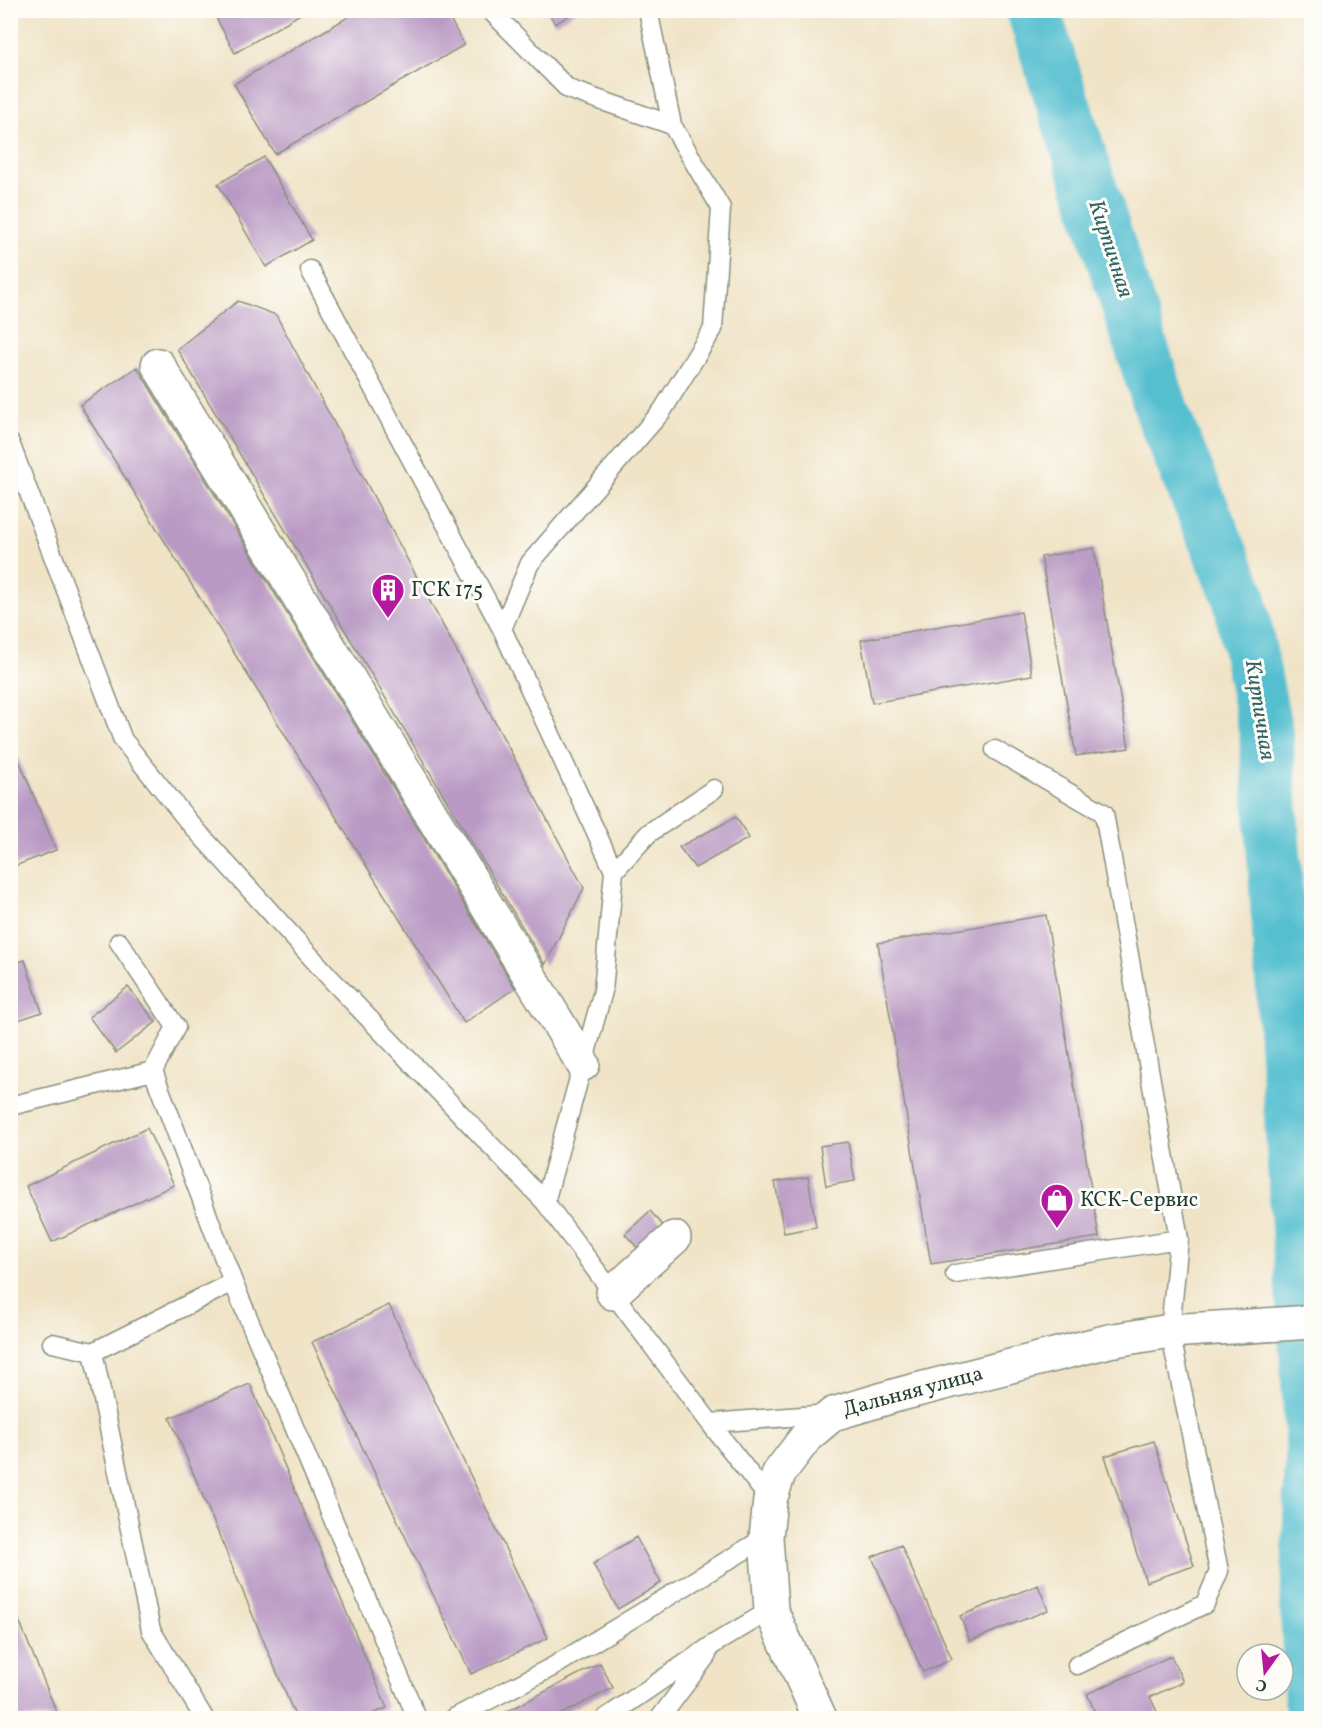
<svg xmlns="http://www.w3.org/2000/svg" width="1322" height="1729" font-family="Vollkorn,serif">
  <rect width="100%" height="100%" fill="#fdfcf7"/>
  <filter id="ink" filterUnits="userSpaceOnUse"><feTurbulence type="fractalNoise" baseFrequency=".0167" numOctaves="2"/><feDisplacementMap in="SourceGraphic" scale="12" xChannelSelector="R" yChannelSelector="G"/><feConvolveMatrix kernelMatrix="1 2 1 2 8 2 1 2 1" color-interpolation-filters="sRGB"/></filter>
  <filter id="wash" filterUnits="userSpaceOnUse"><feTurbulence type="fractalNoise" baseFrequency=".008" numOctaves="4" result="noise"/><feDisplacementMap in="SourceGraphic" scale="24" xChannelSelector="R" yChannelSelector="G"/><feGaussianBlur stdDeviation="1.35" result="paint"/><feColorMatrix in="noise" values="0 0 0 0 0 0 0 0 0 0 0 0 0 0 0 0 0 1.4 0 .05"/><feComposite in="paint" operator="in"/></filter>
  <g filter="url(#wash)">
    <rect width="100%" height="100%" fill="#f0e3c6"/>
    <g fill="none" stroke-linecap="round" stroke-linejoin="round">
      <path stroke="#54bfd0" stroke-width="54" d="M1033 10 1165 420 1239 596 1266 733 1312 1444
        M1312 1459 1307 1613 1312 1712"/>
    </g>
    <g id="blocks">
      <path fill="#b99ac4" d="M212 10H307L235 53Z
        M360 10H445L464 45 275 154 234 84Z
        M547 10H578L555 24Z
        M264 157 312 240 266 267 218 184Z
        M238 301 276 315 584 888 545 965 177 349Z
        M137 367 515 988 464 1023 80 405Z
        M1094 548 1129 748 1076 756 1041 557Z
        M1021 612 1032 675 872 703 861 640Z
        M10 738 56 850 10 868Z
        M736 817 749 838 695 868 679 847Z
        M1046 915 1099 1237 931 1264 878 943Z
        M25 960 42 1012 10 1023V965Z
        M128 987 156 1022 116 1053 89 1017Z
        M147 1128 174 1185 52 1242 26 1186Z
        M848 1142 855 1181 826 1186 820 1146Z
        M808 1177 816 1227 784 1233 775 1182Z
        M650 1211 669 1232 643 1254 625 1234Z
        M389 1305 548 1638 471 1674 312 1342Z
        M250 1384 387 1708 362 1718H296L170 1418Z
        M1154 1441 1194 1566 1146 1582 1105 1456Z
        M636 1537 661 1583 618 1609 593 1564Z
        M901 1545 952 1659 923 1672 872 1557Z
        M1038 1585 1048 1610 970 1641 960 1616Z
        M10 1601H11L59 1718H10Z
        M1171 1656 1183 1682 1150 1697 1160 1718H1098L1087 1694Z
        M600 1663 613 1688 554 1718H502L500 1715Z"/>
    </g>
  </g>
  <g filter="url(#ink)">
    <use href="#blocks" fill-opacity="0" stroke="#88907d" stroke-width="1.5"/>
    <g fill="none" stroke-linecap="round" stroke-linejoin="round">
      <defs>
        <path id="service" d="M490 10 568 89 672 125 721 208 713 329 662 411 530 563 502 629
          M648 10 672 125
          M310 270 502 629 614 871 603 991 545 1202
          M10 443 123 740 188 821 332 980 545 1202 710 1423 829 1414
          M995 750 1104 813 1179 1239
          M614 871 649 833 714 789
          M119 942 176 1027 153 1071
          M10 1106 153 1071 233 1282
          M955 1274 1179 1239 1170 1331 1219 1571 1205 1604 1077 1665
          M52 1343 93 1352
          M710 1423 770 1500
          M204 1718 151 1630 93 1352 233 1282 417 1718
          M454 1718 554 1666 766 1537
          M606 1718 717 1642 771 1610
          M660 1718 707 1655"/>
        <path id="minor" d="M158 365 583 1064
          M613 1293 674 1238"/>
        <path id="tertiary" d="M820 1718 771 1610 766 1537 770 1500 779 1473 807 1436 833 1414 897 1395 1109 1341 1170 1331 1312 1322"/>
      </defs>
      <use href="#service" stroke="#88907d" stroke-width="21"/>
      <use href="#minor" stroke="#88907d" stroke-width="36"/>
      <use href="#tertiary" stroke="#88907d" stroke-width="36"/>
      <use href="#service" stroke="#fff" stroke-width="18"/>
      <use href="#minor" stroke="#fff" stroke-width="33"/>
      <use href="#tertiary" stroke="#fff" stroke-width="33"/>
    </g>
  </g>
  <defs>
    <symbol id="building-pin" viewBox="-11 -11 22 30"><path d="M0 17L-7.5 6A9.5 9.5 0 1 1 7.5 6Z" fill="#b5179e" stroke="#fdfcf7"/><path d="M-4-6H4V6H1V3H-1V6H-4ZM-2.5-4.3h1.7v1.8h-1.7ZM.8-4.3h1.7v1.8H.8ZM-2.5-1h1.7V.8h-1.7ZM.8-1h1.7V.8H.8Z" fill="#fff"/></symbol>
    <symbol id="shop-pin" viewBox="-11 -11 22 30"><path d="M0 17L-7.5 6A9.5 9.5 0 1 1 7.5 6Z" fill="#b5179e" stroke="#fdfcf7"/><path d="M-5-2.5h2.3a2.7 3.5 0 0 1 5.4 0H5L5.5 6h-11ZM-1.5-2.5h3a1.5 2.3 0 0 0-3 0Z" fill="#fff"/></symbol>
  </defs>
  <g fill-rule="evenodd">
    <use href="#building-pin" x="369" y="571" width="38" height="52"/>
    <use href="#shop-pin" x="1038" y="1181" width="38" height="52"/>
  </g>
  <g text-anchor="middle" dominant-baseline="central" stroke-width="6" stroke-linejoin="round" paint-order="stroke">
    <g font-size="21" fill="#1f3d34" stroke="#fdfcf7" text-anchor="start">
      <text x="411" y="590">ГСК 175</text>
      <text x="1080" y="1200">КСК-Сервис</text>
    </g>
    <g font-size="21" fill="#1f3d34" stroke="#fdfcf7">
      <text transform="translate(913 1392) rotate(-15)">Дальняя улица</text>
    </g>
    <g font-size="22" font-style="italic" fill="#2f6463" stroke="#fdfcf7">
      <text transform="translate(1110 249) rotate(72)">Кирпичная</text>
      <text transform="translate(1259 710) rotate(81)">Кирпичная</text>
    </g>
  </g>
  <rect width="1322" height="1729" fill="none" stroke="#fdfcf7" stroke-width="36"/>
  <g transform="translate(1265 1672) rotate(195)"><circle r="28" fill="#fdfcf7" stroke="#a4b0a9" stroke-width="1.5"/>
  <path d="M0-4.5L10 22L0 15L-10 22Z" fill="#b5179e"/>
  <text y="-9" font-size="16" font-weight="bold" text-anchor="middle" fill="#1f3d34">С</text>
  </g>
</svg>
